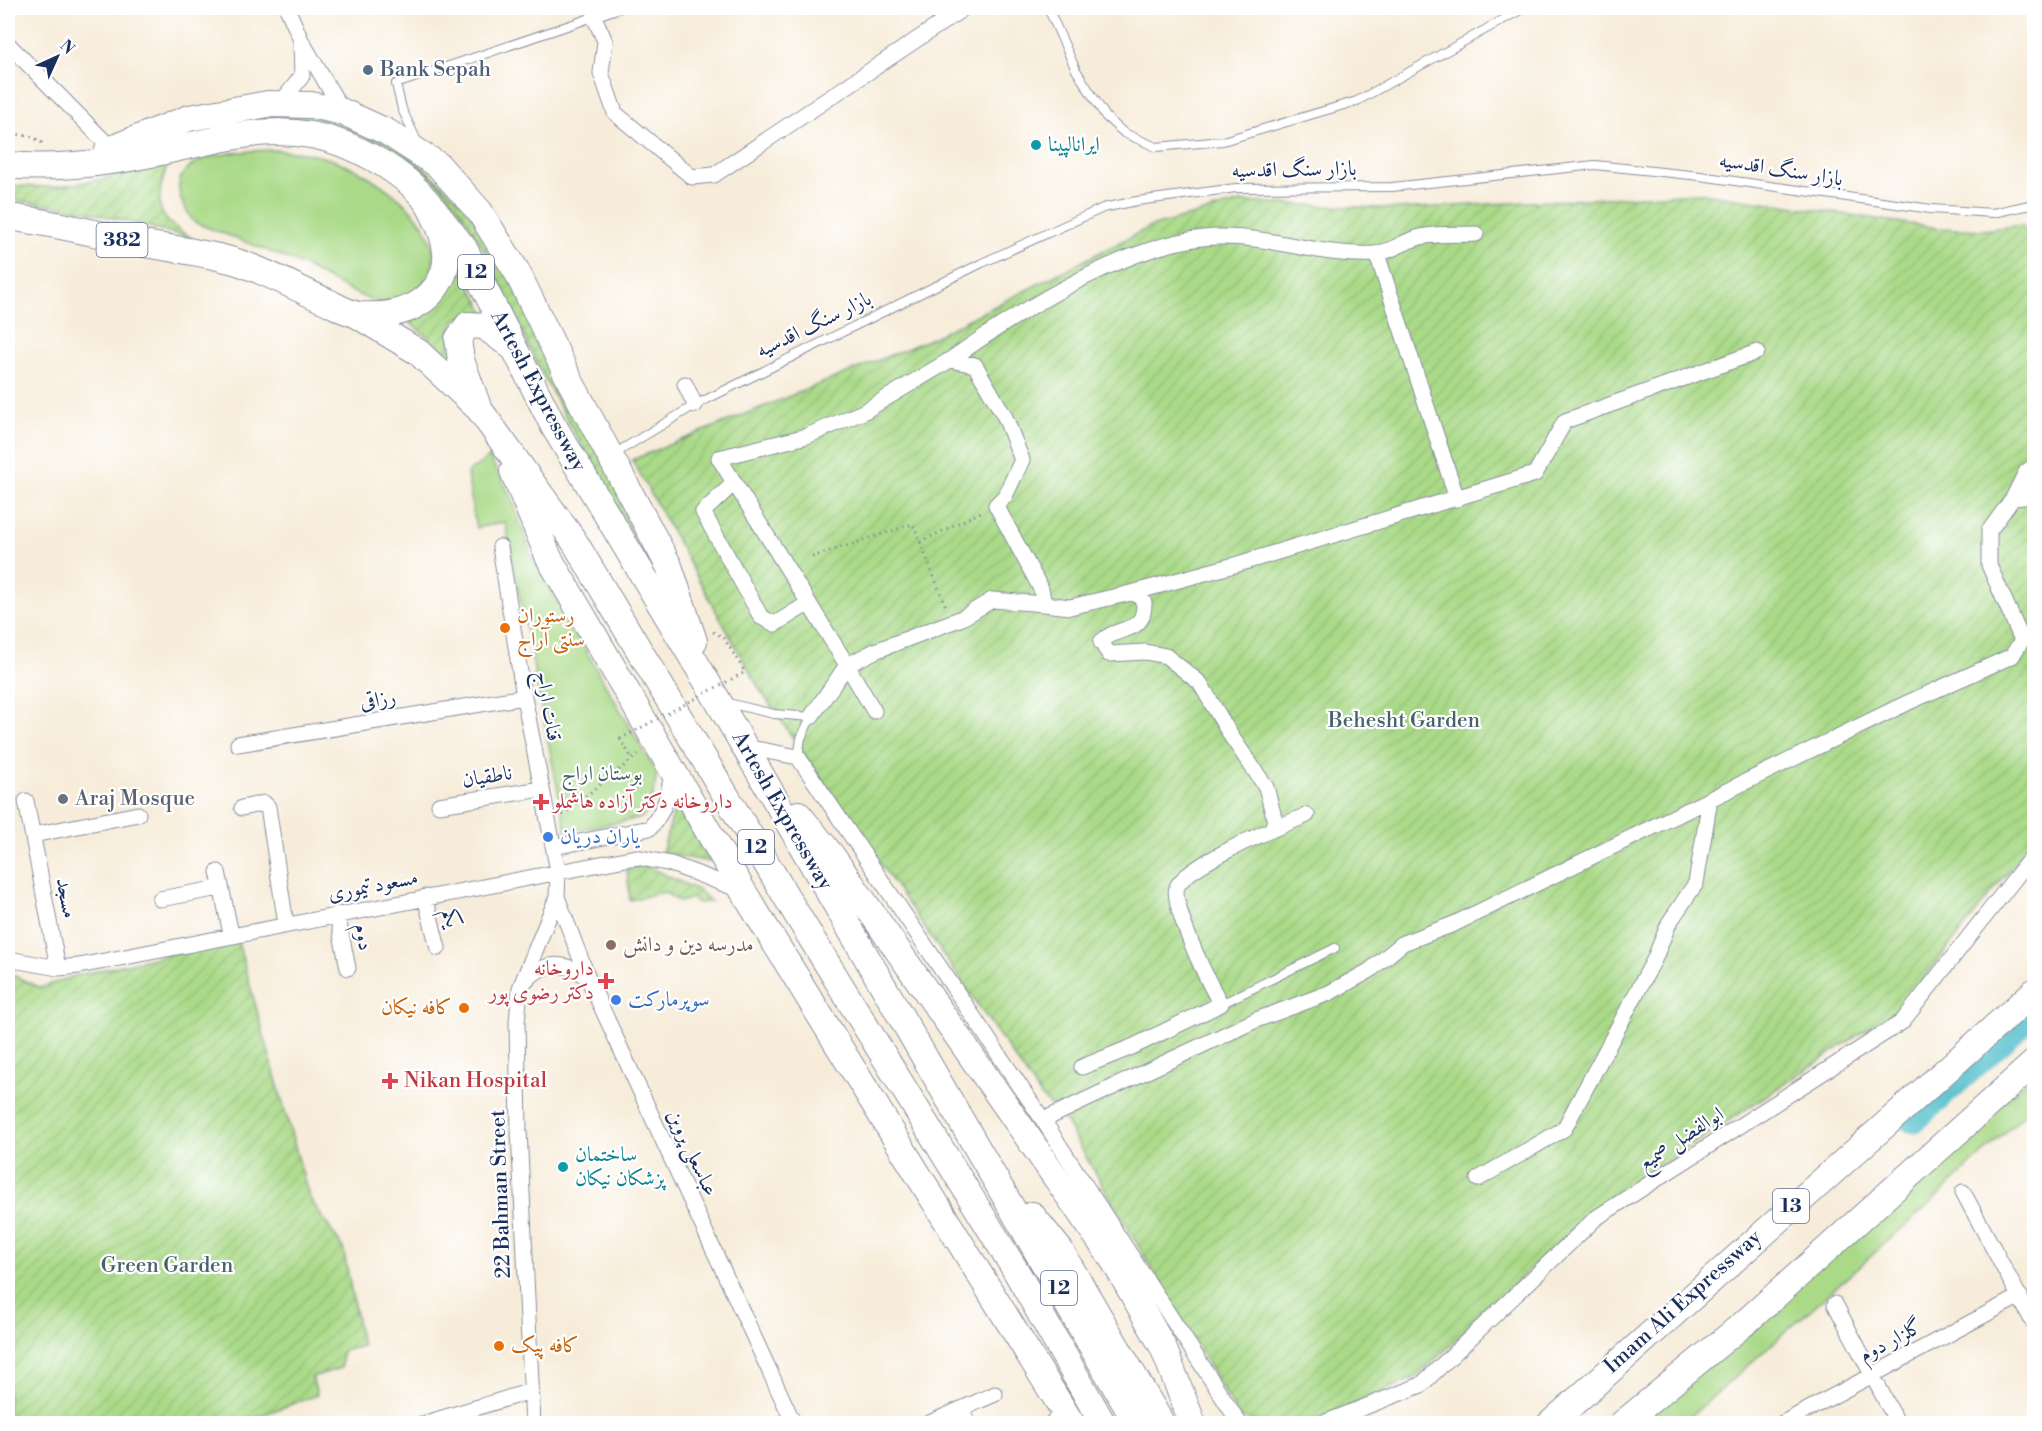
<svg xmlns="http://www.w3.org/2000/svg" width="2042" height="1431" font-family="'Libre Bodoni',Amiri,serif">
  <defs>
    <pattern id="garden-furrows" width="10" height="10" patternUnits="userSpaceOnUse" patternTransform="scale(1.5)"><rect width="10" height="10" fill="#aada88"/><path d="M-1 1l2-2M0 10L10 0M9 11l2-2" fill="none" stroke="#92bb78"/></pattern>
  </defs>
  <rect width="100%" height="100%" fill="#fff"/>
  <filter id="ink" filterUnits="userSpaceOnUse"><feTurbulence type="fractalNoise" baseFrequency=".0167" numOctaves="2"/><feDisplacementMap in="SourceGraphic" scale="12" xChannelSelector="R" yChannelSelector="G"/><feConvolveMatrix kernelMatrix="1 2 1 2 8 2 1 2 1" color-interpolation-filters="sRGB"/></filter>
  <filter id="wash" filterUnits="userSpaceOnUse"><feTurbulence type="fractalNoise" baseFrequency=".008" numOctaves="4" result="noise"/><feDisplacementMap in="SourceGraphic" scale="24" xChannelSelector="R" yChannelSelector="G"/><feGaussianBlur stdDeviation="1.35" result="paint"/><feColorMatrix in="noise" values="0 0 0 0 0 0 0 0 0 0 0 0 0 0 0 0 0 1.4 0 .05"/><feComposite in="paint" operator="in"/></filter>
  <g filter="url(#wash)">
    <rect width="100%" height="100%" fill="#f7ecd9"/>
    <path fill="#aada88" stroke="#628473" stroke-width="1.5" d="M275 150C300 152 324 155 346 165 386 182 467 241 419 288 410 297 395 304 382 303 361 300 321 274 300 264 265 249 229 236 194 222 144 155 231 151 275 150Z
      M489 457 512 498 532 557 657 774 650 810 641 818 566 832 505 522 476 528 467 473Z
      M2034 1075V1105L1925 1208 1683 1423 1639 1424Z"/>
    <path fill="url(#garden-furrows)" stroke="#628473" stroke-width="1.5" d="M295 108 396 143 477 216 645 538 667 592C626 523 585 454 547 383 517 327 497 264 461 212 415 146 339 117 261 116Z
      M167 165C155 206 154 217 192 238L86 211 8 199V186L53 187 82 183Z
      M1703 193 1937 228 1983 230 2022 225 2034 246V839L1902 1006 1589 1213 1417 1377 1309 1423H1263L1239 1417 1065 1121 1041 1096 760 690 632 460 928 340 1150 227 1241 202 1397 209Z
      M460 268 488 317C448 313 449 320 452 357L409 322C439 309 446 295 460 268Z
      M676 804 710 862 662 853Z
      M644 865 700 891 711 902 698 903 692 898 680 902 664 892 630 900 627 869Z
      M237 939 309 1197 343 1248 362 1346 342 1351 341 1368 312 1377 317 1395 240 1423 8 1424V973L40 988 74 976Z"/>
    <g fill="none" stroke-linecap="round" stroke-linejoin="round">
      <path stroke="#52bfcc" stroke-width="32" d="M1913 1117 2016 1024"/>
    </g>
  </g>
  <g filter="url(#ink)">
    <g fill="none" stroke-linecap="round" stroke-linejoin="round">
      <defs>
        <path id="service" d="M1048 8 1076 70 1106 117 1124 133 1156 147 1223 141 1357 101 1524 8
          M417 141 402 109 396 84 620 8
          M614 454 695 405 982 263 1103 208 1137 201 1236 188 1392 187 1595 165 1700 176 1931 209 1993 213 2034 204
          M728 703 774 714 811 717 801 738 798 757
          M1221 1004 1335 948"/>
        <path id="minor" d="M287 8 301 40 343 112
          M594 17 605 41 601 73 615 113 692 177 714 175 964 8
          M8 44 111 148
          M280 104 302 76 301 43
          M1377 254 1457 499
          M950 360C1018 312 1131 240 1216 237 1269 235 1321 257 1374 254 1389 253 1403 242 1417 238 1435 233 1458 235 1476 234
          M685 384 695 405
          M734 483 703 512 761 617 775 624 809 603
          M2013 498 2034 496
          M500 547 524 697 558 871 557 897 520 988 517 1022 519 1130 533 1424
          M1135 592 1238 564 1535 474 1565 421 1757 352
          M874 711 847 665 875 651 962 618 992 600 1044 604
          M811 717 847 665 719 458 807 436 863 412 950 360 975 365 1005 417 1022 460 1005 496 996 505 1041 589 1044 604 1070 607 1135 592 1144 602C1145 636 1118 624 1101 642L1109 654 1145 652 1166 656 1200 683 1231 736 1266 787 1275 821 1271 830C1252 838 1184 869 1177 887 1170 904 1210 986 1221 1004L1132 1047 1082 1067
          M238 744 524 697
          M745 747 798 757 1043 1120 1240 1424
          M26 801 58 968
          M439 805 542 789
          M242 808 264 803 268 807 286 924
          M1271 830 1307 815
          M33 835 138 814
          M554 847 650 828C665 810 669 794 672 772
          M218 872 231 934
          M425 897 438 948
          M557 897 588 978 794 1424
          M160 899 220 888
          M337 914 348 968
          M8 959 58 968 79 966 636 857 671 864 743 891
          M525 982C543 960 566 961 588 978
          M1043 1120 1256 1020 1329 993 1369 971 1403 943 1454 924 1907 703 2012 656 2022 640 1989 565V531L2013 498 2026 472 2034 466
          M1478 1179 1564 1129 1654 960 1669 923 1696 883 1710 799
          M1963 1192 2034 1324
          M1835 1304 1898 1424
          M961 1409 968 1424
          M423 1424 531 1391
          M927 1424 995 1394
          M1321 1424 1421 1385 1596 1218 1902 1022 2034 854
          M1781 1424 2020 1296"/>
        <path id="secondary" d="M1056 1423V1424"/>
        <path id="trunk" d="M108 150 189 118 268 104 311 105 343 112 387 132 438 165 480 212 517 272 570 381 669 566 694 641
          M8 165C59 170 115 162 165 151 249 132 307 115 385 165 402 176 422 191 431 209 442 230 453 256 441 279 425 310 392 317 360 315 349 314 338 307 328 302 298 289 268 272 237 262 206 252 171 249 139 243 96 234 51 222 8 217
          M426 200 464 248 553 425 707 682 1137 1424
          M357 315 418 352 479 409 574 541 799 918 1016 1271 1103 1424
          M477 404 461 360 458 339 468 325 484 326 511 346
          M513 471 549 558 743 891 1072 1424
          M798 814 832 856 1114 1261 1163 1347 1193 1424
          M1032 1215 1060 1250 1162 1424
          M1550 1424 2034 992
          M1622 1424 1747 1321 2034 1063"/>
      </defs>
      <use href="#service" stroke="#898e9c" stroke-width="10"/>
      <use href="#minor" stroke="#898e9c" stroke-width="17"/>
      <use href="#secondary" stroke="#898e9c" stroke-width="23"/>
      <use href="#trunk" stroke="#898e9c" stroke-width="28"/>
      <path stroke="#898e9c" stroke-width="3" stroke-dasharray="1.5 4.5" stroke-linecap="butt" d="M8 139 16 134 33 137 44 144
        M920 542 983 511
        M812 557 913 524 946 607
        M713 632 723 637 745 672
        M620 739 632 758
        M562 815 639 754"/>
      <use href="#service" stroke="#fff" stroke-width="8"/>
      <use href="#minor" stroke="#fff" stroke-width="15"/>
      <use href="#secondary" stroke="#fff" stroke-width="21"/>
      <use href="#trunk" stroke="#fff" stroke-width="26"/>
      <path stroke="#898e9c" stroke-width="3" stroke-dasharray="1.5 4.5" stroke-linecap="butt" d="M620 739 745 672"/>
    </g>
  </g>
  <circle fill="#5c6f8a" stroke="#fff" stroke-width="2" cx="368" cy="70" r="6"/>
  <g fill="#0f9aa8" stroke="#fff" stroke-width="2">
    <circle cx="1036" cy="145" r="6"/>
    <circle cx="563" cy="1167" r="6"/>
  </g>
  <g fill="#e8710a" stroke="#fff" stroke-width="2">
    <circle cx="505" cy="628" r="6"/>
    <circle cx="464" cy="1008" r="6"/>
    <circle cx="499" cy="1346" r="6"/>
  </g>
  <circle fill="#6b7280" stroke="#fff" stroke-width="2" cx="63" cy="799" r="6"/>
  <g fill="#e0444e" stroke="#fff" stroke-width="2">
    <path d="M538 793h6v6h6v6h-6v6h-6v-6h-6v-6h6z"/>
    <path d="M603 972h6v6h6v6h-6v6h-6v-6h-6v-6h6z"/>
    <path d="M387 1072h6v6h6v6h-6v6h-6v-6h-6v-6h6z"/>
  </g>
  <g fill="#3f7fe0" stroke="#fff" stroke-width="2">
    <circle cx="548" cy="837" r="6"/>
    <circle cx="616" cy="1000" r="6"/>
  </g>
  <circle fill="#8d6e63" stroke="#fff" stroke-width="2" cx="611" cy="945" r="6"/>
  <g text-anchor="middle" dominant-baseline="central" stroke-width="4.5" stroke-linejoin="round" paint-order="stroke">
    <g fill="#fff" stroke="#5f6d8e" stroke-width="1.5">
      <rect x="96.5" y="223" width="51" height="34" rx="4.5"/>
      <rect x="458" y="255" width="36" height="34" rx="4.5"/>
      <rect x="738" y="830" width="36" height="34" rx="4.5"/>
      <rect x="1773" y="1189" width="36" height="34" rx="4.5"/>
      <rect x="1041" y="1271" width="36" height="34" rx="4.5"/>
    </g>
    <g font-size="20" font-weight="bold" fill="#1b2f5e">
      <text x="122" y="240">382</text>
      <text x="476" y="272">12</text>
      <text x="756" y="847">12</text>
      <text x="1791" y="1206">13</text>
      <text x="1059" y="1288">12</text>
    </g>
    <g font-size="21" fill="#4e5e75" stroke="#fff" text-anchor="start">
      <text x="380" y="70">Bank Sepah</text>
    </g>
    <g font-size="21" fill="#0d838f" stroke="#fff" text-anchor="start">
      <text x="1048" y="145">ایرانالپینا</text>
      <text x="575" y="1155">ساختمان<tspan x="575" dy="24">پزشکان نیکان</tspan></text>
    </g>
    <g font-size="21" fill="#1b2f5e" stroke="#fff">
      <text transform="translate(1294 170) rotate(-1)">بازار سنگ اقدسیه</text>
      <text transform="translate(1781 170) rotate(9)">بازار سنگ اقدسیه</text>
      <text transform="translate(814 325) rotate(-26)">بازار سنگ اقدسیه</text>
      <text transform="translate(538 391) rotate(62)">Artesh Expressway</text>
      <text transform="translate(378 700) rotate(-9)">رزاقی</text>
      <text transform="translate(548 706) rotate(80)">قنات اراج</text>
      <text transform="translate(487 777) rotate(-9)">ناطقیان</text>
      <text transform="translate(782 811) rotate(60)">Artesh Expressway</text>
      <text transform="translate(373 886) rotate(-11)">مسعود تیموری</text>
      <text transform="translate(66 898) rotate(79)">مسجد</text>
      <text transform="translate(451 918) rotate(76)">یکم</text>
      <text transform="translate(363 937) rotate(79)">دوم</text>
      <text transform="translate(1681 1139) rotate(-33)">ابوالفضل صمیع</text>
      <text transform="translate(692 1153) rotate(65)">عباسعلی پروین</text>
      <text transform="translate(501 1194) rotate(-92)">22 Bahman Street</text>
      <text transform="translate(1683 1302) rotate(-42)">Imam Ali Expressway</text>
      <text transform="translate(1891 1341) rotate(-28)">گلزار دوم</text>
    </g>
    <g font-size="21" fill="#c56008" stroke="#fff" text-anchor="start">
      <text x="517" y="616">رستوران<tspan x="517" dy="24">سنتی آراج</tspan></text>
      <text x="452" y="1008" text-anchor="end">کافه نیکان</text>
      <text x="511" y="1346">کافه پیک</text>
    </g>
    <g font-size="21" fill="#46626b" stroke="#fff">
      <text x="1404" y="721">Behesht Garden</text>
      <text x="602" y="774">بوستان اراج</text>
      <text x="167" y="1266">Green Garden</text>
    </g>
    <g font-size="21" fill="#5b616d" stroke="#fff" text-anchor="start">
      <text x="75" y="799">Araj Mosque</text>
    </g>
    <g font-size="21" fill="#be3a42" stroke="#fff" text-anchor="start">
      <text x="553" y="802">داروخانه دکتر آزاده هاشملو</text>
      <text x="594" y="969" text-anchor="end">داروخانه<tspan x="594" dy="24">دکتر رضوی پور</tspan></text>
      <text x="404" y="1081">Nikan Hospital</text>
    </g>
    <g font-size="21" fill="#366cbe" stroke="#fff" text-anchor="start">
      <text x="560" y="837">یاران دریان</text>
      <text x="628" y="1000">سوپرمارکت</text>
    </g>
    <g font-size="21" fill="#785e54" stroke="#fff" text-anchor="start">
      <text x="623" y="945">مدرسه دین و دانش</text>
    </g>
  </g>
  <rect width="2042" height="1431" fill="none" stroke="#fff" stroke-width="30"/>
  <g transform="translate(57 57) rotate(45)" stroke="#ffffff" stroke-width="4.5" paint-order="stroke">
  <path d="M0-4.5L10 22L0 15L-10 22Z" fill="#1b2f5e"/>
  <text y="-9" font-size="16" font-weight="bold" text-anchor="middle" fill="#1b2f5e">N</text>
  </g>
</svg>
